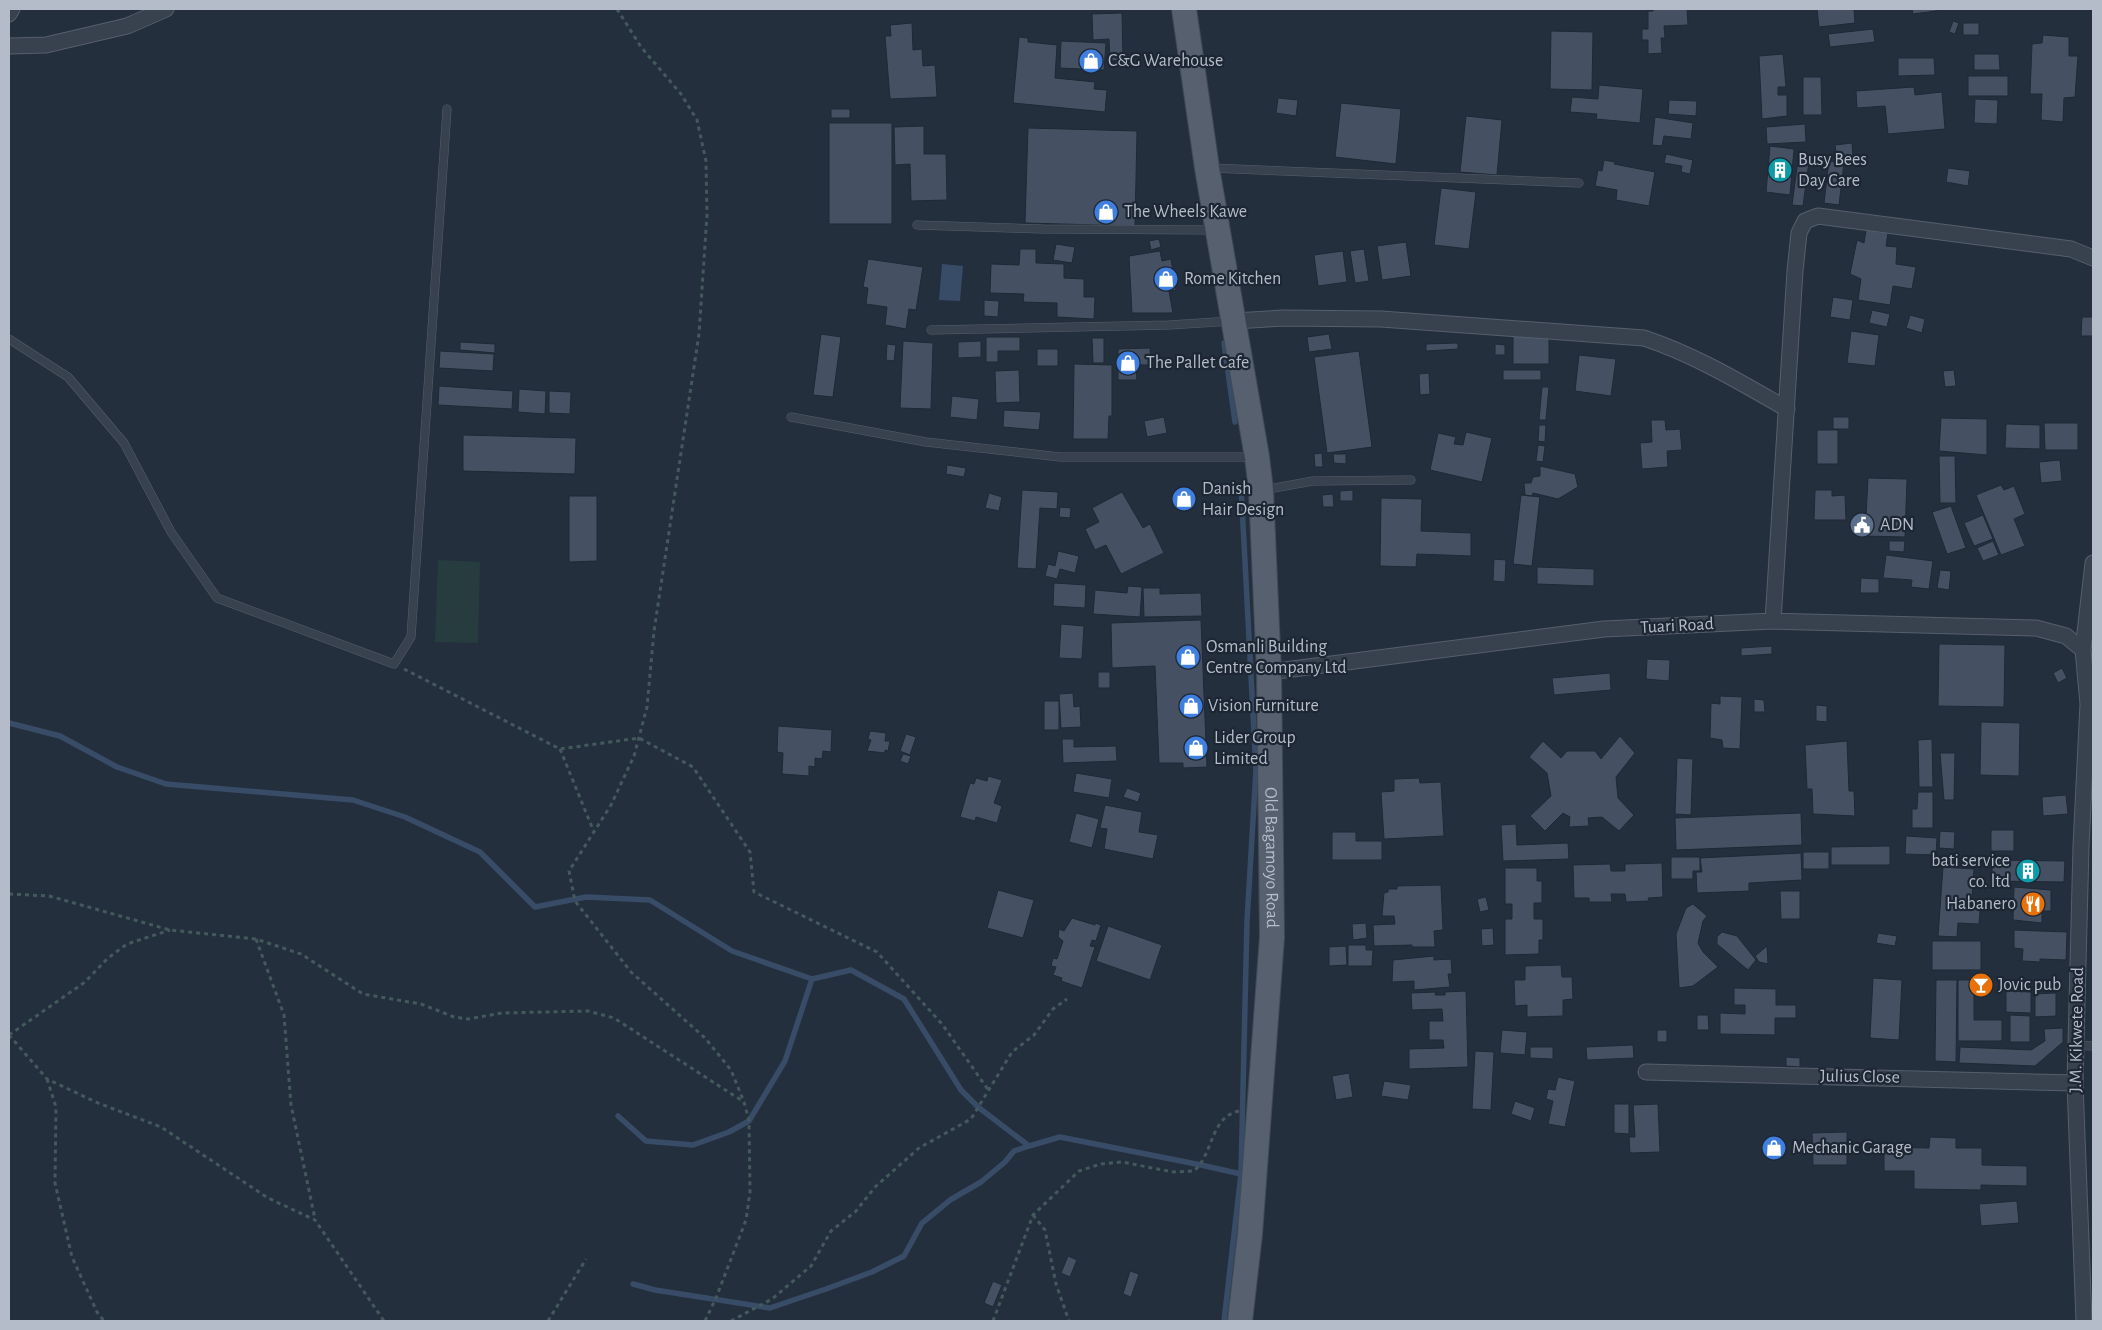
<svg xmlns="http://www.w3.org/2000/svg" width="2102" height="1330" font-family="'Alegreya Sans',sans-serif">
  <rect width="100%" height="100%" fill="#242f3e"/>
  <path fill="#263c3f" d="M438 560 480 562 478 643 435 642Z"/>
  <path fill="#394c67" d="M942 264 963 266 960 301 939 300Z"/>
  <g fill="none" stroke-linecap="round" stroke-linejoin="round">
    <path stroke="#394c67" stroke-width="5.5" d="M1224 343 1235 422
      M9 723 60 736 117 767 166 784 353 800 405 817 480 852 535 907 586 897 650 900 732 951 812 979 851 970 904 999 961 1090 978 1107 1029 1146 1060 1137 1201 1165 1241 1174 1247 921 1256 770 1241 486
      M618 1116 646 1141 693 1145 729 1132 749 1121 785 1061 812 979
      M633 1284 655 1290 770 1308 826 1289 872 1272 904 1256 922 1223 950 1200 981 1182 1005 1162 1014 1151 1029 1146
      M1224 1321 1241 1174"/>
  </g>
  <path fill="#455162" stroke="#1f2835" d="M1653 9H1687L1688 25 1664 26 1665 38H1661L1662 53 1648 54V40H1642V29H1648V11H1653Z
    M1817 9H1854L1855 23 1819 27Z
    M1912 9H1936V11L1913 14Z
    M1122 13 1123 60 1110 61 1109 39 1093 40 1092 14Z
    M1953 21 1959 23 1955 34 1949 32Z
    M912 23 913 50 922 49 923 66 935 65 937 97 890 99 885 36H891L890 25Z
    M1963 23H1979V35H1963Z
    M1873 29 1875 42 1830 47 1828 34Z
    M1551 31 1593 32 1592 90 1550 89Z
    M2043 35 2069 37V56H2078L2075 97 2064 98 2063 122 2041 120 2042 94H2030L2032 44 2042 43Z
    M1019 37 1028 38V42L1057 45 1055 78 1095 82 1094 89 1107 90 1105 112 1013 103Z
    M1061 41 1106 43 1104 70 1060 68Z
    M1783 54 1786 87H1778V95H1787V116L1762 119 1759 56Z
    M1974 54H1999L2000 70H1974Z
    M1898 58H1934L1935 75 1898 76Z
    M1968 76H2008V96H1968Z
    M1803 77H1821L1822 115H1803Z
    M1599 85 1643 89 1640 123 1596 119 1597 114 1570 112 1572 97 1598 99Z
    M1914 87 1915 95 1942 92 1945 129 1888 134 1885 106 1857 108 1856 91Z
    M1278 98 1298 100 1296 116 1276 113Z
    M1975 99 1998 100 1997 124 1974 123Z
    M1669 100 1697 101 1696 116 1668 114Z
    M1341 103 1401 109 1396 164 1335 157Z
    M831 109H850V118H831Z
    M1466 116 1502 120 1497 175 1460 172Z
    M1655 117 1693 123 1691 139 1664 136 1662 146 1652 145Z
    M829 123H892V224H829Z
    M1805 124 1806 142 1767 144 1766 127Z
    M924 126V154H946L947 200 911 201 910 164 895 165 894 127Z
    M1028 128 1137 131 1135 226 1025 223Z
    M1852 143 1853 157 1837 159 1835 145Z
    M1770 146 1794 149 1790 195 1766 192Z
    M1666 154 1693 160 1690 174 1681 172 1682 166 1664 163Z
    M1604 160 1615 162 1614 164 1655 172 1649 206 1616 200 1617 190 1595 186 1598 170 1602 171Z
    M1798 160 1809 161 1803 206 1792 205Z
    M1829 161 1844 163 1839 205 1824 203Z
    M1948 168 1970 171 1968 186 1946 182Z
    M1441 188 1476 192 1469 249 1434 245Z
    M1866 230 1888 233 1886 246 1897 247 1896 264 1916 267 1912 289 1893 286 1890 305 1858 300 1861 279 1850 274 1857 240 1864 243Z
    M1159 239 1161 247 1151 250 1149 241Z
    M1406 242 1411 276 1382 280 1377 246Z
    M1056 244 1075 247 1072 263 1053 260Z
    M1020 249H1036V263L1064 264V278L1084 279V297H1095L1094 319 1057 317V303L1023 302 1024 294 990 293 991 264 1019 265Z
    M1364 249 1369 281 1355 283 1350 251Z
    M1160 251 1162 261 1171 259 1176 290 1169 291 1173 313H1132L1129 256Z
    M1343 251 1347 282 1318 286 1314 255Z
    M868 259 923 267 916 310 909 309 906 329 885 325 887 307 866 304 868 288 863 287Z
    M1833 297 1853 300 1850 320 1830 317Z
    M984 300 999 301 998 317 984 316Z
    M1872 310 1890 314 1887 327 1869 323Z
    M1910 315 1925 319 1922 333 1906 328Z
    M2082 317H2093V336H2081Z
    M1851 331 1879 335 1875 366 1847 363Z
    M821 334 841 337 833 397 813 395Z
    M1329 334 1332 349 1309 352 1307 337Z
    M1513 335H1549V364H1513Z
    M986 337H1020V351H998V362H986Z
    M1092 338H1104V363H1093Z
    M903 341 933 343 931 409 900 408Z
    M981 341V357L958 358V342Z
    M460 342 495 344V353L460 350Z
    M1458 343V349L1426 351V344Z
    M887 344 896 345 894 361 886 360Z
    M1495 344 1505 345V355H1495Z
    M1150 348 1151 365H1136L1137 380H1118V349Z
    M1037 349H1058V366H1037Z
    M440 351 494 354 493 371 439 368Z
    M1359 351 1372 447 1327 453 1314 357Z
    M1579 355 1616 359 1611 396 1575 391Z
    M1074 364 1112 365V416H1109L1108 439H1073Z
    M1019 370 1020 402 996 403 995 371Z
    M1503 370H1541V380H1503Z
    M1954 370 1956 386 1945 387 1943 371Z
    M1429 373 1430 394 1420 395 1419 374Z
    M439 386 513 391 512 409 438 405Z
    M1542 387H1549L1546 420H1539Z
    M519 389 546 391 545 414 518 412Z
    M549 391 571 392 570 414 549 413Z
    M952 396 979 399 977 420 950 417Z
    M1004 410 1041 412 1039 430 1003 427Z
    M1164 417 1167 433 1147 437 1144 421Z
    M1833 417H1849V429H1833Z
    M1941 418 1987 419V455L1939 451Z
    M1651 420H1665L1666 430 1680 429 1682 450 1667 451 1668 467 1642 469 1640 443 1652 442Z
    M2044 423H2078V450H2045Z
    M2006 424 2040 425V449L2005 448Z
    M1539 425H1546L1545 442 1538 441Z
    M1817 430H1838V464H1817Z
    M1466 432 1492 438 1482 482 1430 470 1438 433 1456 437 1454 444 1463 445Z
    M463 435 576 438 575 474 463 471Z
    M1538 445 1545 446 1543 462 1536 461Z
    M1322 453 1323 467H1315L1314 454Z
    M1333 454H1346V464L1334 463Z
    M1939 456H1955L1956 503H1940Z
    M2060 460 2062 481 2041 483 2039 462Z
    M947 465 966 468 964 477 946 474Z
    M1540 466 1575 474 1578 487 1558 499 1533 493 1532 496 1525 495 1524 483H1531L1533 477 1540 476Z
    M1868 478 1907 479 1905 537 1865 536Z
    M2001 485 2004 490 2014 486 2025 514 2014 519 2025 546 2001 555 1976 495Z
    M1022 490 1058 492 1057 509 1040 508 1036 569 1017 568Z
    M1353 490V501H1340V491Z
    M1815 490H1832V496L1845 495 1846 520H1814Z
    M1122 492 1143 528 1150 524 1164 553 1121 574 1106 545 1095 550 1085 529 1099 522 1092 508Z
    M989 493 1002 497 999 511 985 508Z
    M1333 494 1334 507H1323L1322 495Z
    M1521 495 1540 497 1532 566 1513 564Z
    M569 496H597V561L569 562Z
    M1381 498 1422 499 1421 531 1471 533V556L1417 554 1416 567 1380 566Z
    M1951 506 1966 548 1947 554 1932 512Z
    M1060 507 1071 508 1070 518 1059 517Z
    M1983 515 1993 539 1974 546 1964 523Z
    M1889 541H1905L1904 552 1889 551Z
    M1993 541 1999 555 1983 561 1977 548Z
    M1058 551 1079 556 1075 573 1060 569 1057 579 1045 576 1048 564 1055 566Z
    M1886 555 1933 561 1929 589 1911 587 1912 580 1883 578Z
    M1494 559 1506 560 1505 582 1493 581Z
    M1537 567 1594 569V586L1537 584Z
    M1940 570 1951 571 1949 590 1937 588Z
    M1861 578 1879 579V593H1860Z
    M1054 583 1086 585 1085 608 1053 606Z
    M1128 586 1142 587 1140 617 1093 614 1095 590 1127 593Z
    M1143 588H1160V594L1201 593 1202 616 1144 617Z
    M1201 620 1207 767 1183 768V763H1159L1155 666 1112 668 1111 623Z
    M1061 624 1084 626 1082 659 1059 658Z
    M1939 644 2005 645 2004 707 1938 706Z
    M1772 646V654L1741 656V648Z
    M1647 659 1670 660 1669 681 1646 679Z
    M2062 668 2067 678 2058 683 2053 673Z
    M1098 672H1110V688H1098Z
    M1610 673 1611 690 1554 695 1552 678Z
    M1073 693 1074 707 1080 706 1081 727 1061 728 1059 694Z
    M1720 696 1742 697 1740 749 1723 748 1722 740 1710 738 1711 703 1720 704Z
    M1754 699 1764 700 1765 712H1754Z
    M1044 701H1059V730H1044Z
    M1816 705 1827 706V722L1816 721Z
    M1981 722 2020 723 2019 776 1980 775Z
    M778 726 832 730 831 752 823 751 822 759 815 758V767L809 766V776L782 774 783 753 777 752Z
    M870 731 886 733 885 741H890L888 751 885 750V753L867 751 871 740 868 739Z
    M906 734 916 737 910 755 900 751Z
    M1620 736 1635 753 1616 777 1618 798 1634 815 1619 831 1602 817 1588 818 1589 826 1569 827 1570 817 1563 813 1545 831 1530 816 1551 796 1547 773 1529 757 1543 741 1561 758 1567 751H1595L1601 759Z
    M1062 739H1074V747L1116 746 1117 761 1063 763Z
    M1932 739 1933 787H1919L1918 740Z
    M1847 741 1849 791H1854L1855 816 1813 814 1812 789H1807L1805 745Z
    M1940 753H1955L1954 800H1944Z
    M903 754 911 756 908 764 900 761Z
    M1677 758 1693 759 1691 815 1675 814Z
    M1076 773 1112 779 1109 798 1073 792Z
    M988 776 1002 780 994 803 1002 806 997 823 976 817 975 821 960 817 970 783 974 784 976 778 987 781Z
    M1419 778 1420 783 1441 782 1444 836 1384 839 1381 792 1394 791V779Z
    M1127 788 1141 793 1138 802 1123 797Z
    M1918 792H1933V828H1912V809H1917Z
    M2066 795 2068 814 2043 816 2042 797Z
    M1105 805 1142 812 1139 832 1158 835 1153 859 1104 849 1107 829 1100 828Z
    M1076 813 1099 819 1092 848 1069 842Z
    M1801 813 1802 845 1676 850 1675 818Z
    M1516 824 1517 845 1568 843 1569 859 1503 861 1501 825Z
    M1991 830H2014V851H1991Z
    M1940 831 1955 832 1954 849 1939 848Z
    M1332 832H1356V841H1382V860H1332Z
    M1906 836 1937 838 1936 855 1905 854Z
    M1890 846V865H1831V847Z
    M1803 852H1829V869H1803Z
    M1801 853 1802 880 1749 883V891L1697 893 1696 872H1702L1700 858Z
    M1671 857H1700V871H1693V879H1671Z
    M1992 860 2065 861 2064 882 1992 881Z
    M1662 863 1663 897 1648 898 1649 901 1626 902 1625 894H1611L1612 902H1589V898H1574L1573 865 1610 864 1611 871H1625V864Z
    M1943 867 1974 869 1972 899H1981L1979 924 1958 923 1957 937 1938 936Z
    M1505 868H1537V881H1542V903H1534V919H1543V940H1539V954L1505 955V919H1512V904H1505Z
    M1441 885 1443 930 1434 931 1435 947H1412V945L1374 946 1373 925 1395 924 1394 916H1382L1384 893 1388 892V889H1397V886Z
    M2014 887 2051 890V911H2042V923L2013 920Z
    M998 890 1034 900 1023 938 987 928Z
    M1780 891H1800V919H1781Z
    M1486 897 1489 910 1480 912 1477 899Z
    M1693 904 1707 916 1703 921 1698 943 1703 952 1718 967 1693 986 1679 988 1676 934 1686 908Z
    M1072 918 1095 925V923L1101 925 1096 941 1092 940 1090 946 1095 947 1082 988 1061 981 1062 978 1053 975 1056 967 1051 966 1053 958 1057 959 1063 941 1058 937 1059 929 1064 931Z
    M1366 923 1367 938 1353 940 1352 924Z
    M1108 926 1162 945 1150 980 1096 961Z
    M1493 928 1494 945 1482 946 1481 929Z
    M2014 930 2067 932 2066 960 2040 959V962L2022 961 2023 949 2014 948Z
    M1722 932 1737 936 1756 960 1748 970 1717 944V937Z
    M1878 933 1897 936 1895 946 1876 943Z
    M1932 941H1981V970H1932Z
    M1348 945H1366V950H1373L1372 966H1348Z
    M1346 946 1347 965 1329 966V947Z
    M1767 946 1768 964 1759 962 1755 956Z
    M1434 956V960L1451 959 1452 974H1448L1450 987 1414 990V981L1392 982 1393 960Z
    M1561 965 1562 977H1572L1573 999 1563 1000V1016L1527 1017V1005L1515 1006 1514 980H1525V966Z
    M1873 978 1902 980 1899 1040 1870 1038Z
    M1936 980H1957L1956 1062 1935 1061Z
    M1958 980H1974V1020H2002V1041H1958Z
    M1734 988 1776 989V1005H1796V1018H1775V1035L1720 1034V1013L1745 1014V1005H1734Z
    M1466 991 1468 1067 1409 1069V1049L1444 1048 1443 1040H1429V1021H1443L1442 1009 1412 1010 1411 993 1436 992 1435 995H1445V992Z
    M2006 991 2031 992V1013L2006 1012Z
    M2056 993V1016L2035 1017V994Z
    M1697 1015H1708L1709 1030H1697Z
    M2010 1015 2030 1016V1042H2010Z
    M2063 1028V1042L2035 1066 1959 1063 1960 1047 2031 1050 2045 1041 2044 1029Z
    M1502 1030 1527 1032 1525 1055 1500 1053Z
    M1657 1030H1667V1042H1657Z
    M1633 1045 1634 1058 1587 1060 1586 1047Z
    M1530 1047H1553V1059L1530 1058Z
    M1475 1051 1494 1052 1491 1110 1472 1109Z
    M1786 1057 1800 1058V1067L1786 1066Z
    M1349 1073 1353 1097 1336 1100 1332 1076Z
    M1558 1077 1575 1081 1565 1127 1548 1124 1553 1101 1546 1099 1548 1089 1555 1090Z
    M1384 1081 1411 1085 1408 1100 1381 1096Z
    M1515 1101 1535 1108 1531 1121 1511 1114Z
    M1614 1104H1629V1134L1614 1133Z
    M1658 1104 1660 1152 1630 1153 1629 1137H1635L1633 1105Z
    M1847 1132V1165H1813L1812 1133Z
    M1930 1137 1956 1138V1148H1982V1165L2027 1166V1186L1981 1185V1190L1914 1189V1171H1884V1147L1929 1148Z
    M2017 1201 2019 1223 1981 1226 1979 1204Z
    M1068 1256 1077 1260 1070 1277 1061 1273Z
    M1130 1271 1139 1274 1131 1297 1123 1294Z
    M993 1281 1002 1285 993 1307 984 1303Z"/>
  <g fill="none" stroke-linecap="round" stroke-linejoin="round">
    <defs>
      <path id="service" d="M1211 168 1579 183
        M917 225 1043 229 1215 230
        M931 330 1169 325 1232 321
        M9 339 68 377 124 443 171 532 217 598 394 664 411 637 447 109
        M791 417 926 442 1060 457H1255
        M1263 490 1313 481 1411 480
        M2076 1045 2093 1046"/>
      <path id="minor" d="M9 14 12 9
        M9 46 46 45 127 26 166 9
        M1234 321 1283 318 1381 319 1644 338C1695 355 1740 382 1787 409
        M1773 621 1795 271 1799 233 1805 221 1818 216 2071 249 2093 258
        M1269 672 1604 629 1773 621 2036 628 2066 636 2083 650
        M1646 1072 2075 1083
        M2084 1321 2075 1083 2081 846 2088 704 2083 650 2093 563"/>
      <g id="primary">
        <path id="s1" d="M1184 9 1207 168 1257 457 1261 490 1269 672 1272 937 1250 1234 1240 1321"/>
      </g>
    </defs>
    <use href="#service" stroke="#565f6c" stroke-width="9"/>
    <use href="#minor" stroke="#565f6c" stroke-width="17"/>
    <use href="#primary" stroke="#414a57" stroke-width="26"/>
    <path stroke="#44595c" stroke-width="3" stroke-dasharray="4 4" stroke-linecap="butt" d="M617 9 641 47 681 94 697 120 706 161 707 215 699 334 654 631 647 707 634 756 611 805 569 871 575 901 631 972 705 1038 731 1070 744 1102 749 1121 750 1192 746 1220 716 1298 705 1321
      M404 669 560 749 639 738 693 767 750 852 754 892 877 952 942 1024 989 1091
      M560 749 594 832
      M9 894 49 896 170 930 256 939 301 954 363 994 421 1004 454 1017 468 1019 502 1013 588 1011 614 1018 744 1102
      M256 939 284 1015 291 1105 315 1219
      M9 1035 47 1079 98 1103 161 1127 268 1198 315 1220 384 1321
      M9 1035 85 982 108 958 127 944 170 930
      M47 1079 56 1107 55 1183 72 1257 97 1312 104 1321
      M1033 1215 1045 1230 1056 1284 1069 1321
      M548 1321 586 1259
      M731 1321 772 1299 811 1266 831 1231 856 1211 875 1187 919 1148 971 1119 1012 1052 1034 1035 1053 1009 1067 999
      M993 1321 1033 1215 1079 1171 1101 1164 1122 1162 1173 1172 1194 1171C1214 1153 1210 1117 1239 1111"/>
    <use href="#service" stroke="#38414e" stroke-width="8"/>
    <use href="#minor" stroke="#38414e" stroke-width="15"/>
    <use href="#primary" stroke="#56606e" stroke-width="24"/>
  </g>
  <defs>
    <symbol id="shop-disc" viewBox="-11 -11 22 22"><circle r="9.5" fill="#3f7fe0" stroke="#1d2633"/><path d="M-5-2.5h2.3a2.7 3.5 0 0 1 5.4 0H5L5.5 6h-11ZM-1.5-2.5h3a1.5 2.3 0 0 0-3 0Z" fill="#fff"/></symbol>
    <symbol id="building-disc" viewBox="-11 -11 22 22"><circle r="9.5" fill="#0f9aa8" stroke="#1d2633"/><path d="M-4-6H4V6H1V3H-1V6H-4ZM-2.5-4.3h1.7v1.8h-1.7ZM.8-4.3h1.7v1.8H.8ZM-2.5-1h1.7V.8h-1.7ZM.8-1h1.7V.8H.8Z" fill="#fff"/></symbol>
    <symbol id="civic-disc" viewBox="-11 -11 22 22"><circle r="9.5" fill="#5c6f8a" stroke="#1d2633"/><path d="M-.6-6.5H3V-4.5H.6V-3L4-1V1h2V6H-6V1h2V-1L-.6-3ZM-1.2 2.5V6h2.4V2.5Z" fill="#fff"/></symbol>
    <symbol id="restaurant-disc" viewBox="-11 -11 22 22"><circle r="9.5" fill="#e8710a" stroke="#1d2633"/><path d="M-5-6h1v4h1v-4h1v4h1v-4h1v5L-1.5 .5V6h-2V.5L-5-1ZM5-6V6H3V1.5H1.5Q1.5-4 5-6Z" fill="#fff"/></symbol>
    <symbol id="bar-disc" viewBox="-11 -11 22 22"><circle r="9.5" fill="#e8710a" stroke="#1d2633"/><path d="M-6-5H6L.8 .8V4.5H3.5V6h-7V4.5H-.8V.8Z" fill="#fff"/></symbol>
  </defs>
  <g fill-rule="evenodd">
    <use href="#shop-disc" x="1077" y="47" width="28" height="28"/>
    <use href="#building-disc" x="1766" y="156" width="28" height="28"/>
    <use href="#shop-disc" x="1092" y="198" width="28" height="28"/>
    <use href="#shop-disc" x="1152" y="265" width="28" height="28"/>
    <use href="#shop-disc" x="1114" y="349" width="28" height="28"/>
    <use href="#shop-disc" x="1170" y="485" width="28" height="28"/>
    <use href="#civic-disc" x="1848" y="511" width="28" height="28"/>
    <use href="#shop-disc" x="1174" y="643" width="28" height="28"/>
    <use href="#shop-disc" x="1177" y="692" width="28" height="28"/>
    <use href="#shop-disc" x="1182" y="734" width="28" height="28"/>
    <use href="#building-disc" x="2014" y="857" width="28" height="28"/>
    <use href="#restaurant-disc" x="2019" y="890" width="28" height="28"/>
    <use href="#bar-disc" x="1967" y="971" width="28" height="28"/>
    <use href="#shop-disc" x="1760" y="1134" width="28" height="28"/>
  </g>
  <g text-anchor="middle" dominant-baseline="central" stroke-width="4.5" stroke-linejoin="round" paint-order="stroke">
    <g font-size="18" fill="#b4bcc9" stroke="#1d2633" text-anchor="start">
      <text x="1108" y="61">C&amp;G Warehouse</text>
      <text x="1798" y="160">Busy Bees<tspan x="1798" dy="21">Day Care</tspan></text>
      <text x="1124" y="212">The Wheels Kawe</text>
      <text x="1184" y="279">Rome Kitchen</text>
      <text x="1146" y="363">The Pallet Cafe</text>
      <text x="1202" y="489">Danish<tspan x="1202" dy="21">Hair Design</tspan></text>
      <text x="1880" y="525">ADN</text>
      <text x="1206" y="647">Osmanli Building<tspan x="1206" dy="21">Centre Company Ltd</tspan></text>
      <text x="1208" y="706">Vision Furniture</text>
      <text x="1214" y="738">Lider Group<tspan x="1214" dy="21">Limited</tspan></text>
      <text x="2010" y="861" text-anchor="end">bati service<tspan x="2010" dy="21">co. ltd</tspan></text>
      <text x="2016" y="904" text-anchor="end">Habanero</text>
      <text x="1998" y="985">Jovic pub</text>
      <text x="1792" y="1148">Mechanic Garage</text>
    </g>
    <g font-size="18" fill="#b4bcc9" stroke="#1d2633">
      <text transform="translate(1677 626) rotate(-3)">Tuari Road</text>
      <text stroke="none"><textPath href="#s1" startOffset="855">Old Bagamoyo Road</textPath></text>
      <text transform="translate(2077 1030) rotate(-89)">J.M. Kikwete Road</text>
      <text transform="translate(1860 1077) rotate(1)">Julius Close</text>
    </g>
  </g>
  <rect width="2102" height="1330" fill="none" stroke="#b4bcc9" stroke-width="20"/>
</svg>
